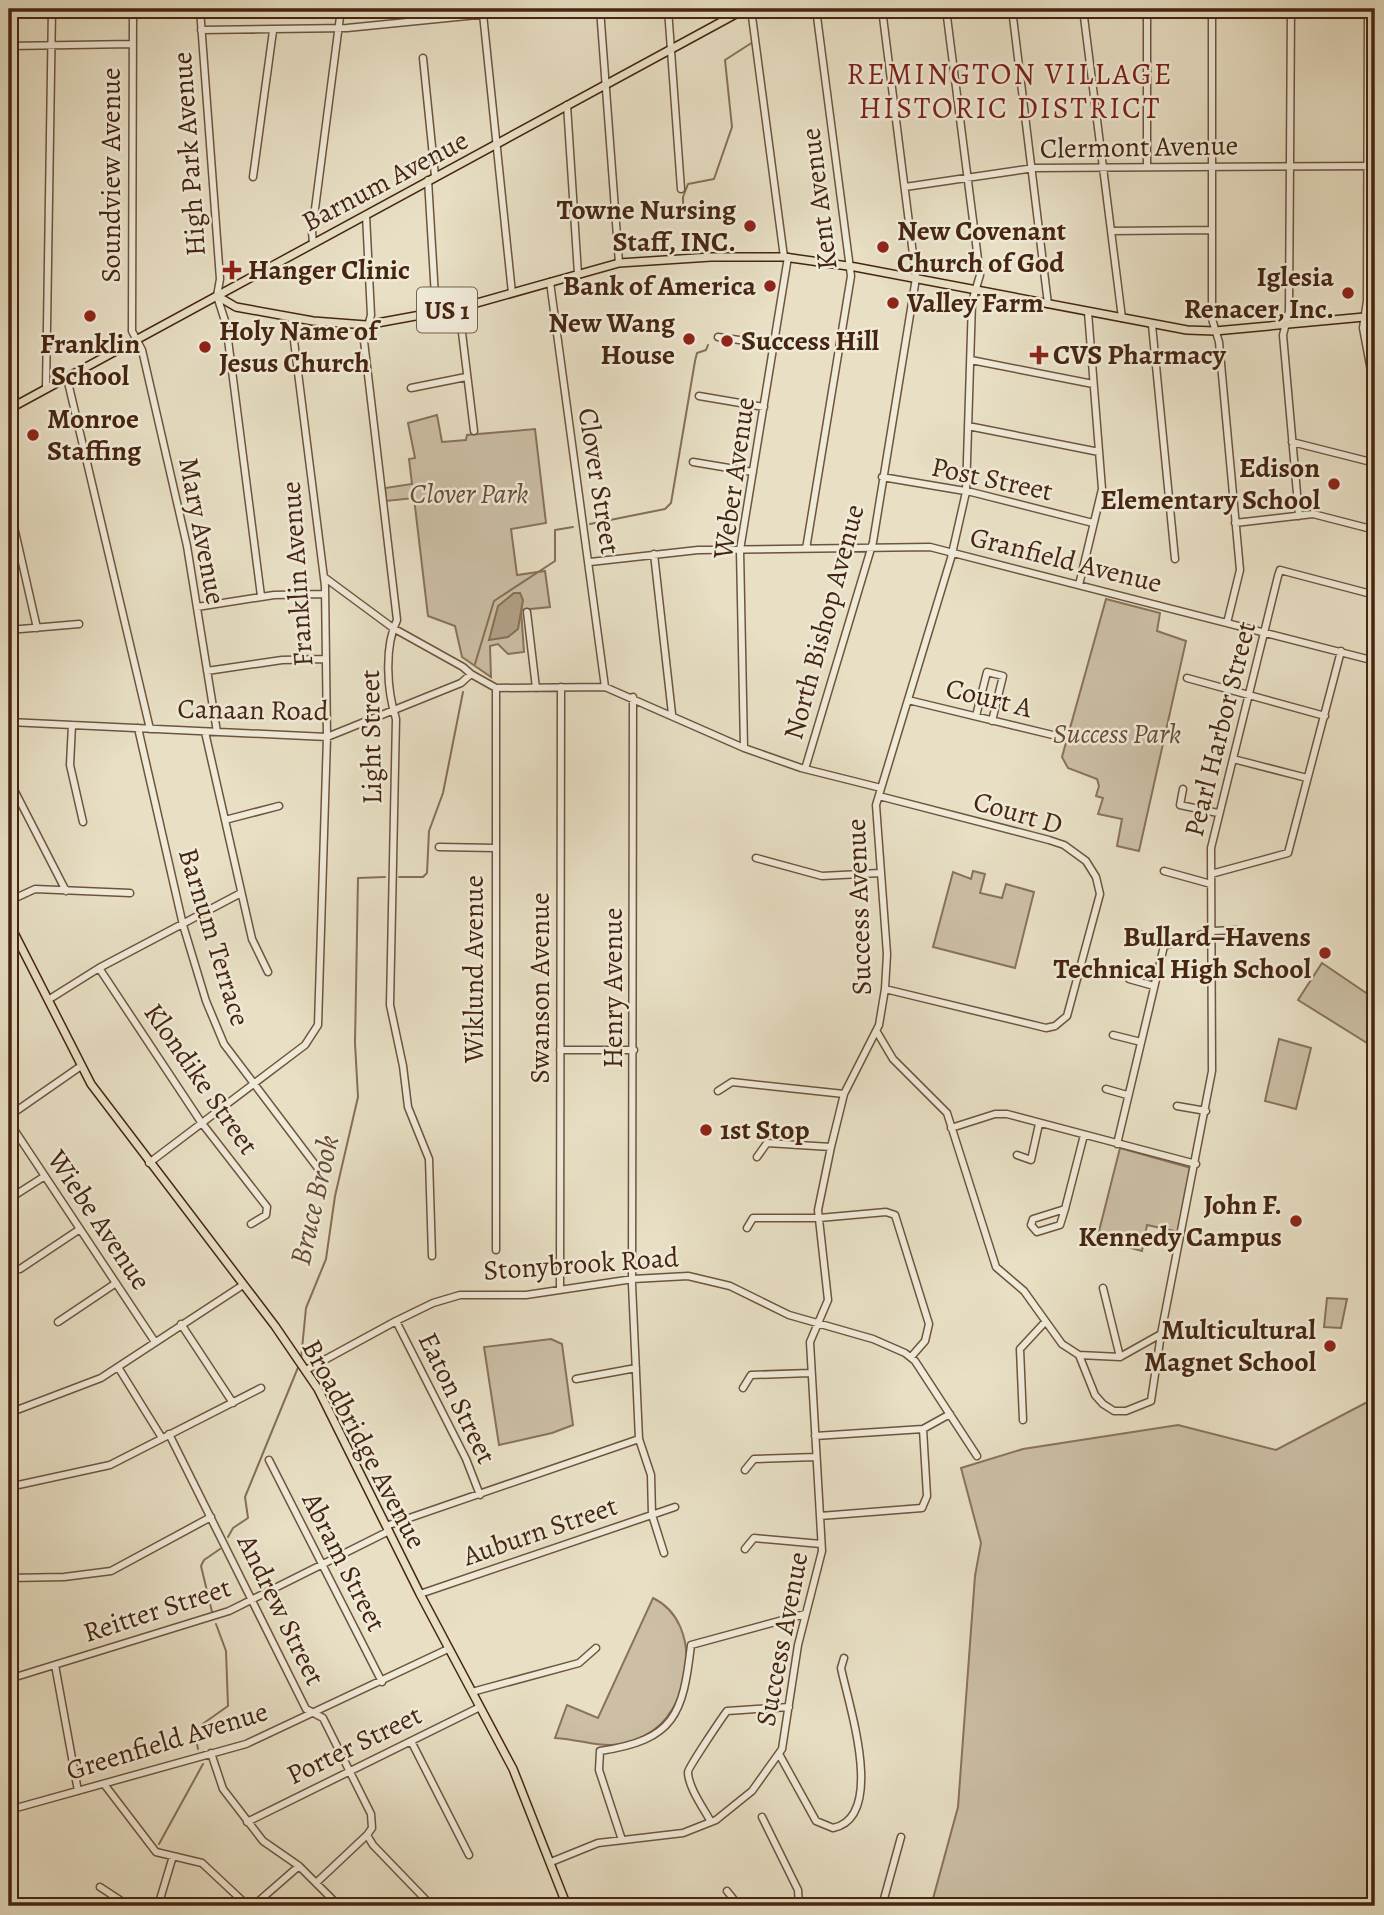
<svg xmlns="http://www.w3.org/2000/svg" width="1384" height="1915" font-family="Alegreya,serif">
  <rect width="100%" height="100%" fill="#e8dfc4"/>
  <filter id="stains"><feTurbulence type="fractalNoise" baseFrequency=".00286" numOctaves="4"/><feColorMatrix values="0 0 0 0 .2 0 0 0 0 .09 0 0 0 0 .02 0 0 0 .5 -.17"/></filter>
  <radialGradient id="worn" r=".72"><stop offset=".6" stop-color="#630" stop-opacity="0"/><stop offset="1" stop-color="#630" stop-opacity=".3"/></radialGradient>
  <path fill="#ccbfa5" stroke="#89725a" stroke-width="2" d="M437 415 442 442 466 440 467 435 535 429 546 523 511 529 517 575 545 571 550 607 521 610 524 652 508 654 498 644 490 646 491 677 462 657 455 626 428 616 414 498 386 501 385 488 412 484 409 459 415 458 408 423Z
    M1106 599 1160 613 1157 631 1186 641 1139 851 1117 846 1122 819 1098 814 1103 798 1096 796 1099 786 1097 779 1068 768 1062 757Z
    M973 871 985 874 980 893 1002 898 1006 884 1034 892 1015 968 933 947 953 872 971 879Z
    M1322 963 1375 999V1048L1298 1000Z
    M1279 1039 1311 1048 1296 1109 1265 1101Z
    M1120 1148 1191 1168 1179 1232 1147 1225 1142 1251 1097 1239Z
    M1327 1298 1347 1299 1341 1328 1324 1327Z
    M551 1339 562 1344 573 1425 552 1433 499 1445 484 1347Z
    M1375 1398V1906H931L958 1807 975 1576 981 1543 961 1468 1023 1449 1178 1425 1276 1450Z
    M653 1598C705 1623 692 1713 644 1736 608 1754 590 1740 555 1738L567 1705 598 1718Z"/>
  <path fill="#b1a086" stroke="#866f56" stroke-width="2" d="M514 593H520L523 600 518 629 508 637 489 640 498 606Z"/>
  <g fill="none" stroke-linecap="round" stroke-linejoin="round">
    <path stroke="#866f56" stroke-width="2" d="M683 209V197L688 184 714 179 732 127 725 60 753 42
      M590 524 665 509 671 503 695 361 697 353 706 350 708 345
      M475 664 494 601 555 561V530L573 527
      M399 877H423L427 873 429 831 443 793 463 692
      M301 1359 306 1308 326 1259 335 1196 358 1097 355 1043 358 878 385 877
      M228 1537 233 1528 248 1518 245 1497 299 1365
      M212 1612 201 1566 204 1560 220 1549
      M198 1749 194 1730 228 1706 226 1651 216 1624
      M159 1844 203 1764"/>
    <defs>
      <path id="minor" d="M133 9 132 331 142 350 187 546 217 732
        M200 9 220 279 217 296 226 324 261 596
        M600 9 619 263
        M668 9 681 189
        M751 9 784 257
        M1012 9 1048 304
        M1083 9 1122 318
        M1212 9V319L1219 342 1240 570 1227 623
        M1291 9 1289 311 1283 335 1299 516
        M1368 9 1367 301 1363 328 1375 392
        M483 14 512 293
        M201 30 347 28 538 9
        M9 46 133 44
        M423 58 435 176
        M567 105 578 274
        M1147 165V9
        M253 177 273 31
        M428 180 436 313
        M905 187 1034 168 1375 166
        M366 215 371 315 364 341 397 620C384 647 387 691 396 719L390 1005 403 1066 408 1107 429 1159 432 1256
        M1111 231 1212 230
        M313 243 312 232 341 9
        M550 282 605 687
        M459 308 474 431
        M1152 325 1175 559
        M718 337 775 345
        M971 360 1093 384
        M67 378 150 729
        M411 388 466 377
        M46 389 52 9
        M699 396 764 407
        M968 426 1099 452
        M1292 442 1375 463
        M693 462 753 472
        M882 477 971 492 1093 523
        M9 505 37 628
        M1235 523 1313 514 1375 530
        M806 549 851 276 816 9
        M654 554 672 714
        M590 562 698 550 930 547 1375 661
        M324 577 393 628 463 667 471 674
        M1079 585 1102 489 1088 312
        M197 607 274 595 325 594
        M527 612 536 688
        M9 630 79 624
        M207 671 282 660 326 659
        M1187 678 1325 716
        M633 697 632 1284 639 1439 651 1475 652 1515 664 1553
        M908 700 1061 737
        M976 716 987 672 1003 676 992 721
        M9 722 327 737 461 683 471 674 496 688 605 687 744 748 801 768 881 788
        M72 725 70 765 83 822
        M138 728 183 925 206 1001 224 1044 320 1171
        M205 732 252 939 268 972
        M744 748 740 550 788 257
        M1233 759 1307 778
        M805 769 873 542 916 278 882 9
        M9 780 66 891
        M1183 789 1180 805 1218 813
        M879 796 1049 840 1064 845 1086 861 1096 877 1100 894 1067 1016 1055 1026 1046 1028 885 989
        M225 820 279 806
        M439 847 495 848
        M756 858 822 876 880 873
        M1164 871 1211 884
        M1211 874 1288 853 1341 651
        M9 901 35 889 130 893
        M1141 935 1161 939 1164 946
        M9 949 19 944
        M99 968 201 1122 267 1207 266 1215 251 1224
        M1129 979 1154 986
        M48 1000 99 968 241 893
        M877 1032 893 1059 947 1113 996 1267 1024 1291 1062 1344 1079 1355 1095 1395 1103 1404 1114 1411H1126L1151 1401 1161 1334 1212 1071 1211 848 1278 576 1280 570 1375 595
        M1113 1035 1141 1042
        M560 1050H634
        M1106 1089 1127 1095
        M718 1091 732 1082 844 1094
        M1177 1106 1206 1111
        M9 1116 81 1066
        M9 1122 155 1342
        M951 1128 995 1114H1007L1196 1164
        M1117 1144 1164 946 1212 931 1236 930
        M1017 1155 1031 1160 1039 1124
        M757 1157 767 1143 831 1147
        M149 1163 305 1045 318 1025 327 737 325 586 291 317
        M9 1199 45 1176
        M1065 1209 1060 1225 1037 1232 1031 1225 1033 1219 1065 1209 1084 1135
        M747 1228 753 1218H819L886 1212 895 1215 929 1324 925 1341 911 1357
        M496 1250V688
        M20 1269 80 1229
        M1103 1288 1120 1357
        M560 1290 561 687
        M396 1321 466 1459 480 1495
        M58 1322 116 1283
        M181 1324 233 1403
        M1079 1355 1120 1357 1161 1334
        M118 1367 162 1438
        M306 1370 396 1321 433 1303 460 1295H526L633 1279 688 1276 730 1286 789 1315 873 1339 905 1353 915 1361 977 1456
        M576 1379 636 1368
        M743 1388 751 1375 810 1373
        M9 1394 17 1410
        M9 1413 101 1378 243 1285
        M1023 1420 1020 1349 1045 1322
        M169 1434 306 1709 323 1718 371 1814 372 1828 367 1835 316 1883
        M815 1436 923 1429 950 1414
        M269 1460 382 1682
        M745 1470 754 1459 816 1457
        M9 1487 110 1465 261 1388
        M820 1516 922 1508 927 1496 923 1429
        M386 1526 639 1439
        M745 1549 754 1538 821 1544
        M9 1578 64 1577 111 1571 211 1517
        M420 1594 675 1507
        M55 1665 78 1791
        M9 1679 229 1611 389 1531
        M472 1692 579 1663 596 1648
        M411 1741 469 1855
        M211 1753 223 1789 263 1841 299 1866 339 1906
        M779 1754 816 1821 833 1828C887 1817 848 1703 841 1668L844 1658
        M104 1784 156 1852 202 1863 248 1906
        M9 1810 246 1744 448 1649
        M762 1817 798 1890 799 1906
        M247 1822 480 1707
        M711 1822C704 1809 688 1787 688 1772 688 1768 721 1719 727 1711L789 1707
        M367 1835 373 1845 426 1900
        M622 1840 599 1770 600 1751C675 1740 683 1714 691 1645L805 1614
        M551 1862 598 1843 683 1833 716 1820 752 1791 782 1749 798 1645 822 1551 810 1342 828 1300 818 1210 831 1147 844 1094 879 1025 885 989 887 954 876 805 951 558 966 492 972 302 980 275 946 9
        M100 1887 129 1906
        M727 1891 739 1906
        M158 1906 173 1856
        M253 1906 299 1866
        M882 1906 901 1837"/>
      <path id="major" d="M217 296 236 307 313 321 366 325 459 308 619 263 711 257H784L855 267 1187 330 1215 331 1375 316
        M9 409 745 9
        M9 923 91 1084 275 1326 318 1389 420 1594 513 1769 567 1906"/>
    </defs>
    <use href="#minor" stroke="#6e543c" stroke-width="9"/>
    <use href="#major" stroke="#46250f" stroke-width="10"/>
    <use href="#minor" stroke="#f0ead9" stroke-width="6"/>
    <use href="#major" stroke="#e8dfc4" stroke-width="7"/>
  </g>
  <g fill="#8f2418" stroke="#f0ead9" stroke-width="2.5">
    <circle cx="750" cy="226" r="7"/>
    <circle cx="883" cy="247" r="7"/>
    <path d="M228.5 259.5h7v7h7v7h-7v7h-7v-7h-7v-7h7z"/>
    <circle cx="770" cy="286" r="7"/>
    <circle cx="1348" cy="293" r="7"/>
    <circle cx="893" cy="303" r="7"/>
    <circle cx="90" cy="316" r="7"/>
    <circle cx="689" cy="339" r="7"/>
    <circle cx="727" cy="341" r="7"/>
    <circle cx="205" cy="347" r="7"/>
    <path d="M1035.5 344.5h7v7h7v7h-7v7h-7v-7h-7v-7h7z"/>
    <circle cx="33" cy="435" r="7"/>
    <circle cx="1334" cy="484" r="7"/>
    <circle cx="1325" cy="953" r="7"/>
    <circle cx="706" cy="1130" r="7"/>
    <circle cx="1296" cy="1221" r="7"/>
    <circle cx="1330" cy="1346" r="7"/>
  </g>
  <g text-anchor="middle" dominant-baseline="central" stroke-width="5" stroke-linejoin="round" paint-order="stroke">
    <rect fill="#f0ead9" stroke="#79604c" stroke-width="2" x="417" y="287.5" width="60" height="45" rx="5"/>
    <g font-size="26" font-weight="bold" fill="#46250f">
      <text x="447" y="310">US 1</text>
    </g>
    <g font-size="28" fill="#46250f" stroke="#f0ead9">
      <text transform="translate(1139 147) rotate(-1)">Clermont Avenue</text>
      <text transform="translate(189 154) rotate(-94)">High Park Avenue</text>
      <text transform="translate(111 175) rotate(-90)">Soundview Avenue</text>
      <text transform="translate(385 181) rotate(-28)">Barnum Avenue</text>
      <text transform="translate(819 199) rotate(-97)">Kent Avenue</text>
      <text transform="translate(734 478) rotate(-82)">Weber Avenue</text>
      <text transform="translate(992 479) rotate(12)">Post Street</text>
      <text transform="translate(599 481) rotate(81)">Clover Street</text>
      <text transform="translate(202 531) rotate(79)">Mary Avenue</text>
      <text transform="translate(1066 560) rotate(14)">Granfield Avenue</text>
      <text transform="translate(297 574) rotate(-94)">Franklin Avenue</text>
      <text transform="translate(824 622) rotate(-75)">North Bishop Avenue</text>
      <text transform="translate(989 698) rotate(14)">Court A</text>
      <text transform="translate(253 710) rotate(1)">Canaan Road</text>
      <text transform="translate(1220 729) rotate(-76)">Pearl Harbor Street</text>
      <text transform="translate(371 737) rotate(-91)">Light Street</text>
      <text transform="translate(1018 813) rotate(16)">Court D</text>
      <text transform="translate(859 907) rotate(-92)">Success Avenue</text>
      <text transform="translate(214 937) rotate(73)">Barnum Terrace</text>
      <text transform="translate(474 969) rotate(-90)">Wiklund Avenue</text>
      <text transform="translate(540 988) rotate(-90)">Swanson Avenue</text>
      <text transform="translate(613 988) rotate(-90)">Henry Avenue</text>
      <text transform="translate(201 1079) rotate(55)">Klondike Street</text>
      <text transform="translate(99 1220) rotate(56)">Wiebe Avenue</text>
      <text transform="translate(581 1264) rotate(-4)">Stonybrook Road</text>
      <text transform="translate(457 1398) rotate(64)">Eaton Street</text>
      <text transform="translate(364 1444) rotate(62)">Broadbridge Avenue</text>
      <text transform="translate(540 1531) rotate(-19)">Auburn Street</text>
      <text transform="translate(344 1562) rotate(63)">Abram Street</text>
      <text transform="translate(157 1610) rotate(-18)">Reitter Street</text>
      <text transform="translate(281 1610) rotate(64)">Andrew Street</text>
      <text transform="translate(782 1639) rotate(-79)">Success Avenue</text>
      <text transform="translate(167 1741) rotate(-17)">Greenfield Avenue</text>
      <text transform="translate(354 1745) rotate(-26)">Porter Street</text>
    </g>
    <g font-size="28" font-weight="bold" fill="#46250f" stroke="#f0ead9" text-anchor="end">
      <text x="736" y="210">Towne Nursing<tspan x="736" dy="32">Staff, INC.</tspan></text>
      <text x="897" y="231" text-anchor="start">New Covenant<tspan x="897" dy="32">Church of God</tspan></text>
      <text x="248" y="270" text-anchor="start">Hanger Clinic</text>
      <text x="1334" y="277">Iglesia<tspan x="1334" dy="32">Renacer, Inc.</tspan></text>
      <text x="756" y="286">Bank of America</text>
      <text x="907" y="303" text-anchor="start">Valley Farm</text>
      <text x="675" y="323">New Wang<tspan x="675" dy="32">House</tspan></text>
      <text x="219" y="331" text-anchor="start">Holy Name of<tspan x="219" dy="32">Jesus Church</tspan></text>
      <text x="741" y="341" text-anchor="start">Success Hill</text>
      <text x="90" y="344" text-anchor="middle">Franklin<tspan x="90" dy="32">School</tspan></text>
      <text x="1053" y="355" text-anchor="start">CVS Pharmacy</text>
      <text x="47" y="419" text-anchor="start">Monroe<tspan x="47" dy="32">Staffing</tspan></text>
      <text x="1320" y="468">Edison<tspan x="1320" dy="32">Elementary School</tspan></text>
      <text x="1311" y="937">Bullard–Havens<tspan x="1311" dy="32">Technical High School</tspan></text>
      <text x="720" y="1130" text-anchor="start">1st Stop</text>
      <text x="1282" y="1205">John F.<tspan x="1282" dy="32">Kennedy Campus</tspan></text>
      <text x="1316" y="1330">Multicultural<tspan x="1316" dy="32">Magnet School</tspan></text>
    </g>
    <g font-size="28" font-style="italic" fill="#684c34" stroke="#f0ead9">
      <text x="469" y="494">Clover Park</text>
      <text x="1117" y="734">Success Park</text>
    </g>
    <g font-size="30" letter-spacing="2" fill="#7a1f14" stroke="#f0ead9">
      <text x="1010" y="74">REMINGTON VILLAGE<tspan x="1010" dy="34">HISTORIC DISTRICT</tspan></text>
    </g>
    <g font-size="30" font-style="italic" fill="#664a33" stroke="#f0ead9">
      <text transform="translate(314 1200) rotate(-77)">Bruce Brook</text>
    </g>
  </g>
  <rect width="1384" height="1915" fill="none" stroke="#e8dfc4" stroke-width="35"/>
  <rect x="10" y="10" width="1363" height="1894" fill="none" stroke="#46250f" stroke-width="3.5"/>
  <rect x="18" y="18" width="1349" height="1880" fill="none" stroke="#46250f" stroke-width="2"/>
  <rect width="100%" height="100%" filter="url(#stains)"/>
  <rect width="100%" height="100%" fill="url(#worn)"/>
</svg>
